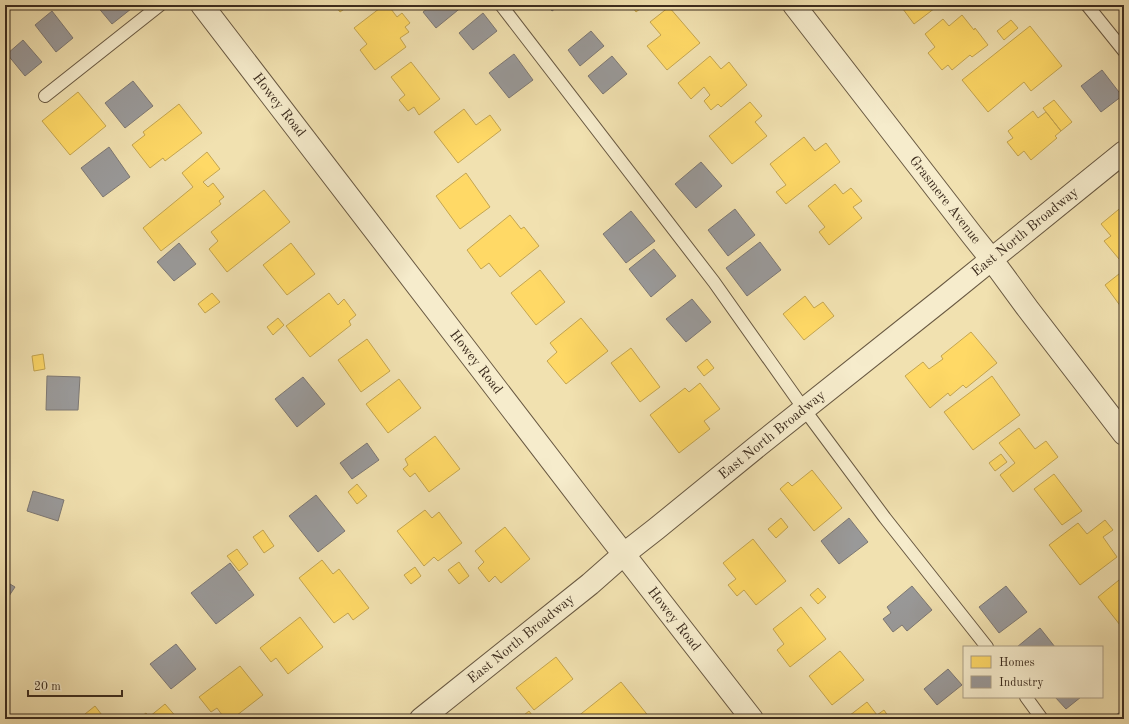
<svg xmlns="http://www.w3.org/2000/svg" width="1129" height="724" font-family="'Old Standard TT',serif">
  <rect width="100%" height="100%" fill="#f1e1b0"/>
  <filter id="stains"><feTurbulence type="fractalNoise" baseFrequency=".005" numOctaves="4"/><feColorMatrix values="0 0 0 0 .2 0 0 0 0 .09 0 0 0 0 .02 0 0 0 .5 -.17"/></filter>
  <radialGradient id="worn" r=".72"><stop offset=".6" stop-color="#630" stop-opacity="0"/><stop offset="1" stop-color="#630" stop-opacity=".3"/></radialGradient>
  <path fill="#ffd966" stroke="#c4a550" d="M335 5H350L340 12Z
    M384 5H388L397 17 402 13 410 23 405 27 409 32 400 38 406 47 375 70 360 50 367 44 354 28Z
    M631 5H645L636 12Z
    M900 5H939L914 24Z
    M669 7 700 43 667 70 647 46 661 35 650 22Z
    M962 15 974 30 975 28 988 45 972 57 970 55 952 70 948 65 942 70 928 53 935 47 925 34 943 19 949 26Z
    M1011 20 1018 28 1004 40 997 31Z
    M1030 26 1062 66 1031 91 1024 82 988 112 962 80Z
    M710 56 721 69 729 62 747 85 721 107 718 104 711 110 704 101 710 95 704 87 691 99 678 83Z
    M411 62 440 99 419 115 414 107 408 111 399 100 405 95 391 77Z
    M78 92 106 126 70 155 42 121Z
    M1054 100 1072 122 1061 131 1043 108Z
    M750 102 762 116 755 122 767 136 732 164 709 136Z
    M179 104 202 133 165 161 163 158 150 168 132 145 145 135 143 132Z
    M464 109 476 125 490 115 501 130 458 163 434 132Z
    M1033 111 1038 118 1046 112 1061 131 1055 136 1057 138 1031 160 1024 151 1018 156 1007 142 1013 138 1008 131Z
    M804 137 815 151 826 143 840 162 786 204 776 192 786 185 770 164Z
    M207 152 220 169 203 182 208 187 213 183 224 197 219 201 221 204 161 251 143 228 193 187 182 173Z
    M466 173 490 207 460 229 436 196Z
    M835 184 843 194 851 188 862 201 853 207 862 218 829 245 819 232 825 227 808 206Z
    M264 190 290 222 227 272 209 249 218 241 211 232Z
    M1124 205V254L1119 259 1104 241 1111 236 1101 224Z
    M510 215 521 229 524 227 539 246 500 277 489 263 481 269 467 250Z
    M291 243 315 274 287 295 263 265Z
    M540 270 565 302 536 325 511 293Z
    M1124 270V311L1105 285Z
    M212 293 220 302 205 313 198 304Z
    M329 293 338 305 344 299 356 315 349 321 351 325 310 357 286 326Z
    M805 296 814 308 823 302 834 316 804 340 783 314Z
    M278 318 284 325 273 335 267 327Z
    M581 318 608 351 566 384 547 361 557 352 550 343Z
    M971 332 997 363 966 388 963 385 950 396 948 393 930 408 905 376 923 362 929 369 943 359 941 356Z
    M367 339 390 371 361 392 338 360Z
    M631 348 660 387 640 402 611 363Z
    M43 354 45 369 34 371 32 356Z
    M707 359 714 368 704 376 697 367Z
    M992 376 1020 415 973 450 944 412Z
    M399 379 421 408 388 433 366 404Z
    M700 383 720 409 704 421 710 429 679 453 650 415 685 388 689 392Z
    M1019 428 1035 449 1046 441 1058 457 1013 492 1000 475 1015 463 999 443Z
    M435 436 460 469 429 492 415 473 410 477 403 469 408 465 405 459Z
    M1001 454 1007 462 995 471 989 463Z
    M812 470 842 508 814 531 780 489 788 482 792 486Z
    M1054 474 1082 511 1062 525 1034 489Z
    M357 484 367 496 357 504 348 492Z
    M425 510 432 518 439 512 462 543 438 561 434 557 424 566 397 531Z
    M781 518 788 527 776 538 768 529Z
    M1105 520 1113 530 1103 537 1117 557 1080 585 1049 545 1078 523 1087 534Z
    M505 527 530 559 501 583 495 576 489 582 478 568 484 562 475 551Z
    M263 530 274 546 264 553 253 537Z
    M753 539 786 581 756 605 744 590 737 596 728 585 736 579 723 563Z
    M237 549 248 564 239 571 227 556Z
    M322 560 333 574 339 569 369 608 353 620 348 613 334 623 299 578Z
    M459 562 469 576 459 584 448 570Z
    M415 567 421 576 411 584 404 575Z
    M1124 576V622L1120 625 1098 597Z
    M818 588 826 597 818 604 810 595Z
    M801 607 826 639 790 667 777 650 784 644 773 629Z
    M300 617 323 647 288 674 276 658 271 662 260 648Z
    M840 651 864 680 832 705 809 676Z
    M556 657 573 679 534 710 516 688Z
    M240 666 263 695 232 719H225L217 708 211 712 199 697Z
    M621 682 650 718 649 719H579L577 717Z
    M867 702 877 715 884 710 890 719H845Z
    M165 704 178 719H138L146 713 149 717Z
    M95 706 105 719H89L85 714Z
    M529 711 535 719H519Z"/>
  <path fill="#999" stroke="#7d7874" d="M96 5H136L112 24Z
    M432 5H462L463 6 436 28 423 12Z
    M548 5H560L552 11Z
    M52 11 73 38 56 52 35 25Z
    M483 13 497 31 473 50 459 33Z
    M591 31 604 46 580 66 568 50Z
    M23 40 42 62 25 76 7 54Z
    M514 54 533 80 509 98 489 73Z
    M612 56 627 74 603 94 588 76Z
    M1102 70 1122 96 1101 112 1081 86Z
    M133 81 153 106 125 128 105 103Z
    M109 147 130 177 103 197 81 168Z
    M701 162 722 186 696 208 675 184Z
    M735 209 755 235 728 256 708 230Z
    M631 211 655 241 626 263 603 234Z
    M760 242 781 270 747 296 726 268Z
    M179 243 196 264 174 281 157 262Z
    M654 249 676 276 651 297 629 269Z
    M692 299 711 322 686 342 666 319Z
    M47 376 80 377 78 410H46Z
    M303 377 325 404 297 427 275 399Z
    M367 443 379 460 352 479 340 463Z
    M33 491 64 500 58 521 27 511Z
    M316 495 345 531 318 552 289 516Z
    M849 518 868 542 839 564 821 541Z
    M230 563 254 595 216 624 191 593Z
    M5 581 15 587 5 602Z
    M912 586 932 610 907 631 902 625 893 632 883 619 891 613 887 607Z
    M1006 586 1027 612 999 633 979 607Z
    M1040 628 1055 647H1017Z
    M176 644 196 669 171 689 150 664Z
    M948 669 962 685 937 705 924 689Z
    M1055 697H1081L1066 709Z
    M1124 709V719H1111Z"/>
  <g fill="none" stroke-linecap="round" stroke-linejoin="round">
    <defs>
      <path id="service" d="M501 5 714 282 804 409 885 518 987 647
        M1087 5 1124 51
        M45 96 160 5
        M1026 697 1042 719"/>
      <path id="minor" d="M202 5 587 507 752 719
        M794 5 972 235 992 260 1028 309 1124 434
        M421 719 590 584 624 554 656 529 759 445 945 297 1124 152"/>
    </defs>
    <use href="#service" stroke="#695942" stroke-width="14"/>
    <use href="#minor" stroke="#695942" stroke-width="24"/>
    <use href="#service" stroke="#f6eccc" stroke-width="12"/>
    <use href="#minor" stroke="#f6eccc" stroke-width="22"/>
  </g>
  <g text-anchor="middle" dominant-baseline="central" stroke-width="4" stroke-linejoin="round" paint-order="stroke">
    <g font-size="14" fill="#3c2c1e" stroke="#f6eccc">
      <text transform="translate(279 105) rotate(52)">Howey Road</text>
      <text transform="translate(945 200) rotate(52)">Grasmere Avenue</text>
      <text transform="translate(1025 232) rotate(-39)">East North Broadway</text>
      <text transform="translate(476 362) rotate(52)">Howey Road</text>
      <text transform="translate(772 435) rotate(-39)">East North Broadway</text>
      <text transform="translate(674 619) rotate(52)">Howey Road</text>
      <text transform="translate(521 639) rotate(-39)">East North Broadway</text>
    </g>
  </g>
  <rect width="1129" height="724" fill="none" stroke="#f1e1b0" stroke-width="20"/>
  <rect x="6" y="6" width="1117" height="712" fill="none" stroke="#3c2c1e" stroke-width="2"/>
  <rect x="10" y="10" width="1109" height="704" fill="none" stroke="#3c2c1e"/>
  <rect x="963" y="646" width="140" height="52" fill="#f6eccc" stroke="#ac9f86"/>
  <rect x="971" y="656" width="20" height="12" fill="#ffd966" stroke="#ac9f86"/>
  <text x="999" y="666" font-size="12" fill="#3c2c1e">Homes</text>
  <rect x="971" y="676" width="20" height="12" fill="#999999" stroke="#ac9f86"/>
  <text x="999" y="686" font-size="12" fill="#3c2c1e">Industry</text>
  <path d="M28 690v6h94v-6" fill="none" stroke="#3c2c1e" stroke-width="2"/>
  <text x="34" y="690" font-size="12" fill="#3c2c1e" stroke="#f6eccc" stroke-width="3" paint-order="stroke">20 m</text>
  <rect width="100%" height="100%" filter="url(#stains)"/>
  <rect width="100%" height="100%" fill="url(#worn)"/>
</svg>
